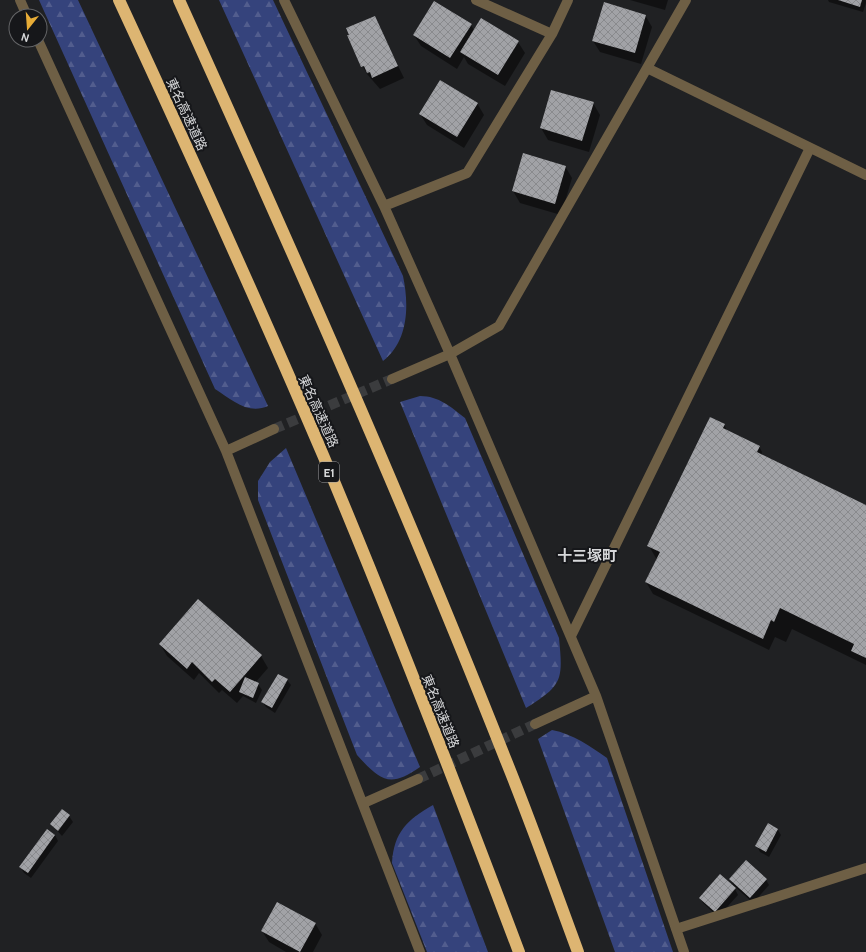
<svg xmlns="http://www.w3.org/2000/svg" width="866" height="952" font-family="Cabin,'Noto Sans JP',sans-serif">
  <defs>
    <pattern id="forest-firs" width="22" height="20" patternUnits="userSpaceOnUse"><rect width="22" height="20" fill="#35437c"/><path d="M5 1l3.5 6h-7zM16 11l3.5 6h-7z" fill="#525d8e"/></pattern>
    <pattern id="building-cross-hatch" width="8" height="8" patternUnits="userSpaceOnUse"><rect width="8" height="8" fill="#a1a2a6"/><path d="M0 0l8 8M0 8l8-8" fill="none" stroke="#898a8d"/></pattern>
  </defs>
  <rect width="100%" height="100%" fill="#202123"/>
  <path fill="url(#forest-firs)" d="M39 0H78L268 406C248 415 232 400 215 389Z
    M219 0H273L403 276C409 304 409 341 383 361Z
    M420 396C439 396 451 407 465 418L559 638C563 680 563 685 526 708L400 402Z
    M286 448 420 767C389 789 380 780 357 755L258 500V481L270 462Z
    M552 730C573 734 590 746 607 758L673 952H615L538 739Z
    M433 805 488 952H427L392 863C394 832 407 820 433 805Z"/>
  <path fill="#0007" d="M630 0H668L665 10Z
    M828 0H866V3L863 12 829 2Z
    M645 15 652 27 641 64 600 52 593 41Z
    M374 17 404 78 380 89 367 74 375 70 367 72V74L363 67 368 64Z
    M471 25 474 30 518 42 525 53 505 86 468 64 464 57 457 69 421 46 414 35Z
    M477 103 484 115 464 148 427 125 420 114Z
    M593 103 600 115 589 152 548 140 541 128Z
    M565 166 572 178 561 215 520 203 513 191Z
    M724 425 727 430 759 446 762 452 761 455 866 505V665L792 629 786 642 775 637 769 650 653 594 646 582 657 560 649 546Z
    M160 644 261 656 268 668 255 683 258 684 262 690 256 703 243 696 237 703 222 690 219 693 199 673 194 680 167 656Z
    M287 680 291 685 275 713 266 707 262 702Z
    M62 810 69 816 73 822 62 836 51 824Z
    M778 830 781 835 769 857 760 852 757 846Z
    M55 835 58 841 31 878 24 873 20 867Z
    M730 879 766 880 769 885 753 903 733 885Z
    M735 889 738 895 718 917 703 903 700 898Z
    M315 923 322 935 313 952H286L269 942 262 931Z"/>
  <path fill="url(#building-cross-hatch)" d="M838 0H862L860 7Z
    M434 1 472 24 450 58 413 35Z
    M604 2 646 15 635 53 592 41Z
    M375 16 398 66 372 78 370 72 367 73 364 66 361 67 347 35H349L346 28Z
    M481 18 519 41 498 75 460 52Z
    M440 80 478 103 457 137 419 114Z
    M551 90 594 102 582 141 540 128Z
    M523 153 566 166 555 204 512 191Z
    M710 417 725 424 723 428 760 446 757 452 866 505V658L851 651 854 644 780 608 774 622 771 620 763 639 645 582 660 552 647 546Z
    M198 599 262 655 230 692 215 679 212 682 192 662 187 669 159 644Z
    M278 674 288 679 272 708 261 702Z
    M245 677 259 683 253 698 239 692Z
    M62 809 70 815 58 831 50 824Z
    M768 823 778 829 766 852 755 846Z
    M47 829 55 835 28 873 19 867Z
    M746 860 767 879 750 898 729 879Z
    M720 874 736 888 715 912 699 898Z
    M277 902 316 923 300 952 261 931Z"/>
  <g fill="none" stroke-linecap="round" stroke-linejoin="round">
    <path stroke="#3b3c3e" stroke-width="10" stroke-dasharray="10 5" stroke-linecap="butt" d="M274 429 392 379
      M418 779 535 724"/>
    <path stroke="#6e5f45" stroke-width="10" d="M20 0 27 16
      M284 0 384 206 450 354 596 696 684 952
      M476 0 552 34
      M38 40 226 451 420 952
      M647 68 866 175
      M384 206 467 173 552 34 568 0
      M392 379 450 354 499 326 686 0
      M226 451 274 429
      M571 636 810 148
      M535 724 596 696
      M364 803 418 779
      M676 929 866 868"/>
    <path stroke="#ddb572" stroke-width="12" d="M119 0C189 151 258 302 323 455 392 619 456 785 519 952
      M179 0C292 250 404 502 505 758 531 822 554 887 578 952"/>
  </g>
  <g text-anchor="middle" dominant-baseline="central" stroke-width="4" stroke-linejoin="round" paint-order="stroke">
    <rect fill="#16171a" stroke="#9c9da0" stroke-width="1" x="319" y="462" width="20" height="20" rx="3"/>
    <g font-size="12" font-weight="bold" fill="#d6d7d9">
      <text x="329" y="472">E1</text>
    </g>
    <g font-size="13" fill="#d6d7d9" stroke="#16171a">
      <text transform="translate(187 114) rotate(65)">東名高速道路</text>
      <text transform="translate(319 411) rotate(66)">東名高速道路</text>
      <text transform="translate(441 711) rotate(68)">東名高速道路</text>
    </g>
    <g font-size="15" font-weight="bold" fill="#d6d7d9" stroke="#16171a">
      <text x="587" y="556">十三塚町</text>
    </g>
  </g>
  <g transform="translate(28 28) rotate(197)"><circle r="19" fill="#16171a" stroke="#636466"/>
  <path d="M0-3L7 15L0 10L-7 15Z" fill="#e7ac37"/>
  <text y="-6" font-size="11" font-weight="bold" text-anchor="middle" fill="#d6d7d9">N</text>
  </g>
</svg>
